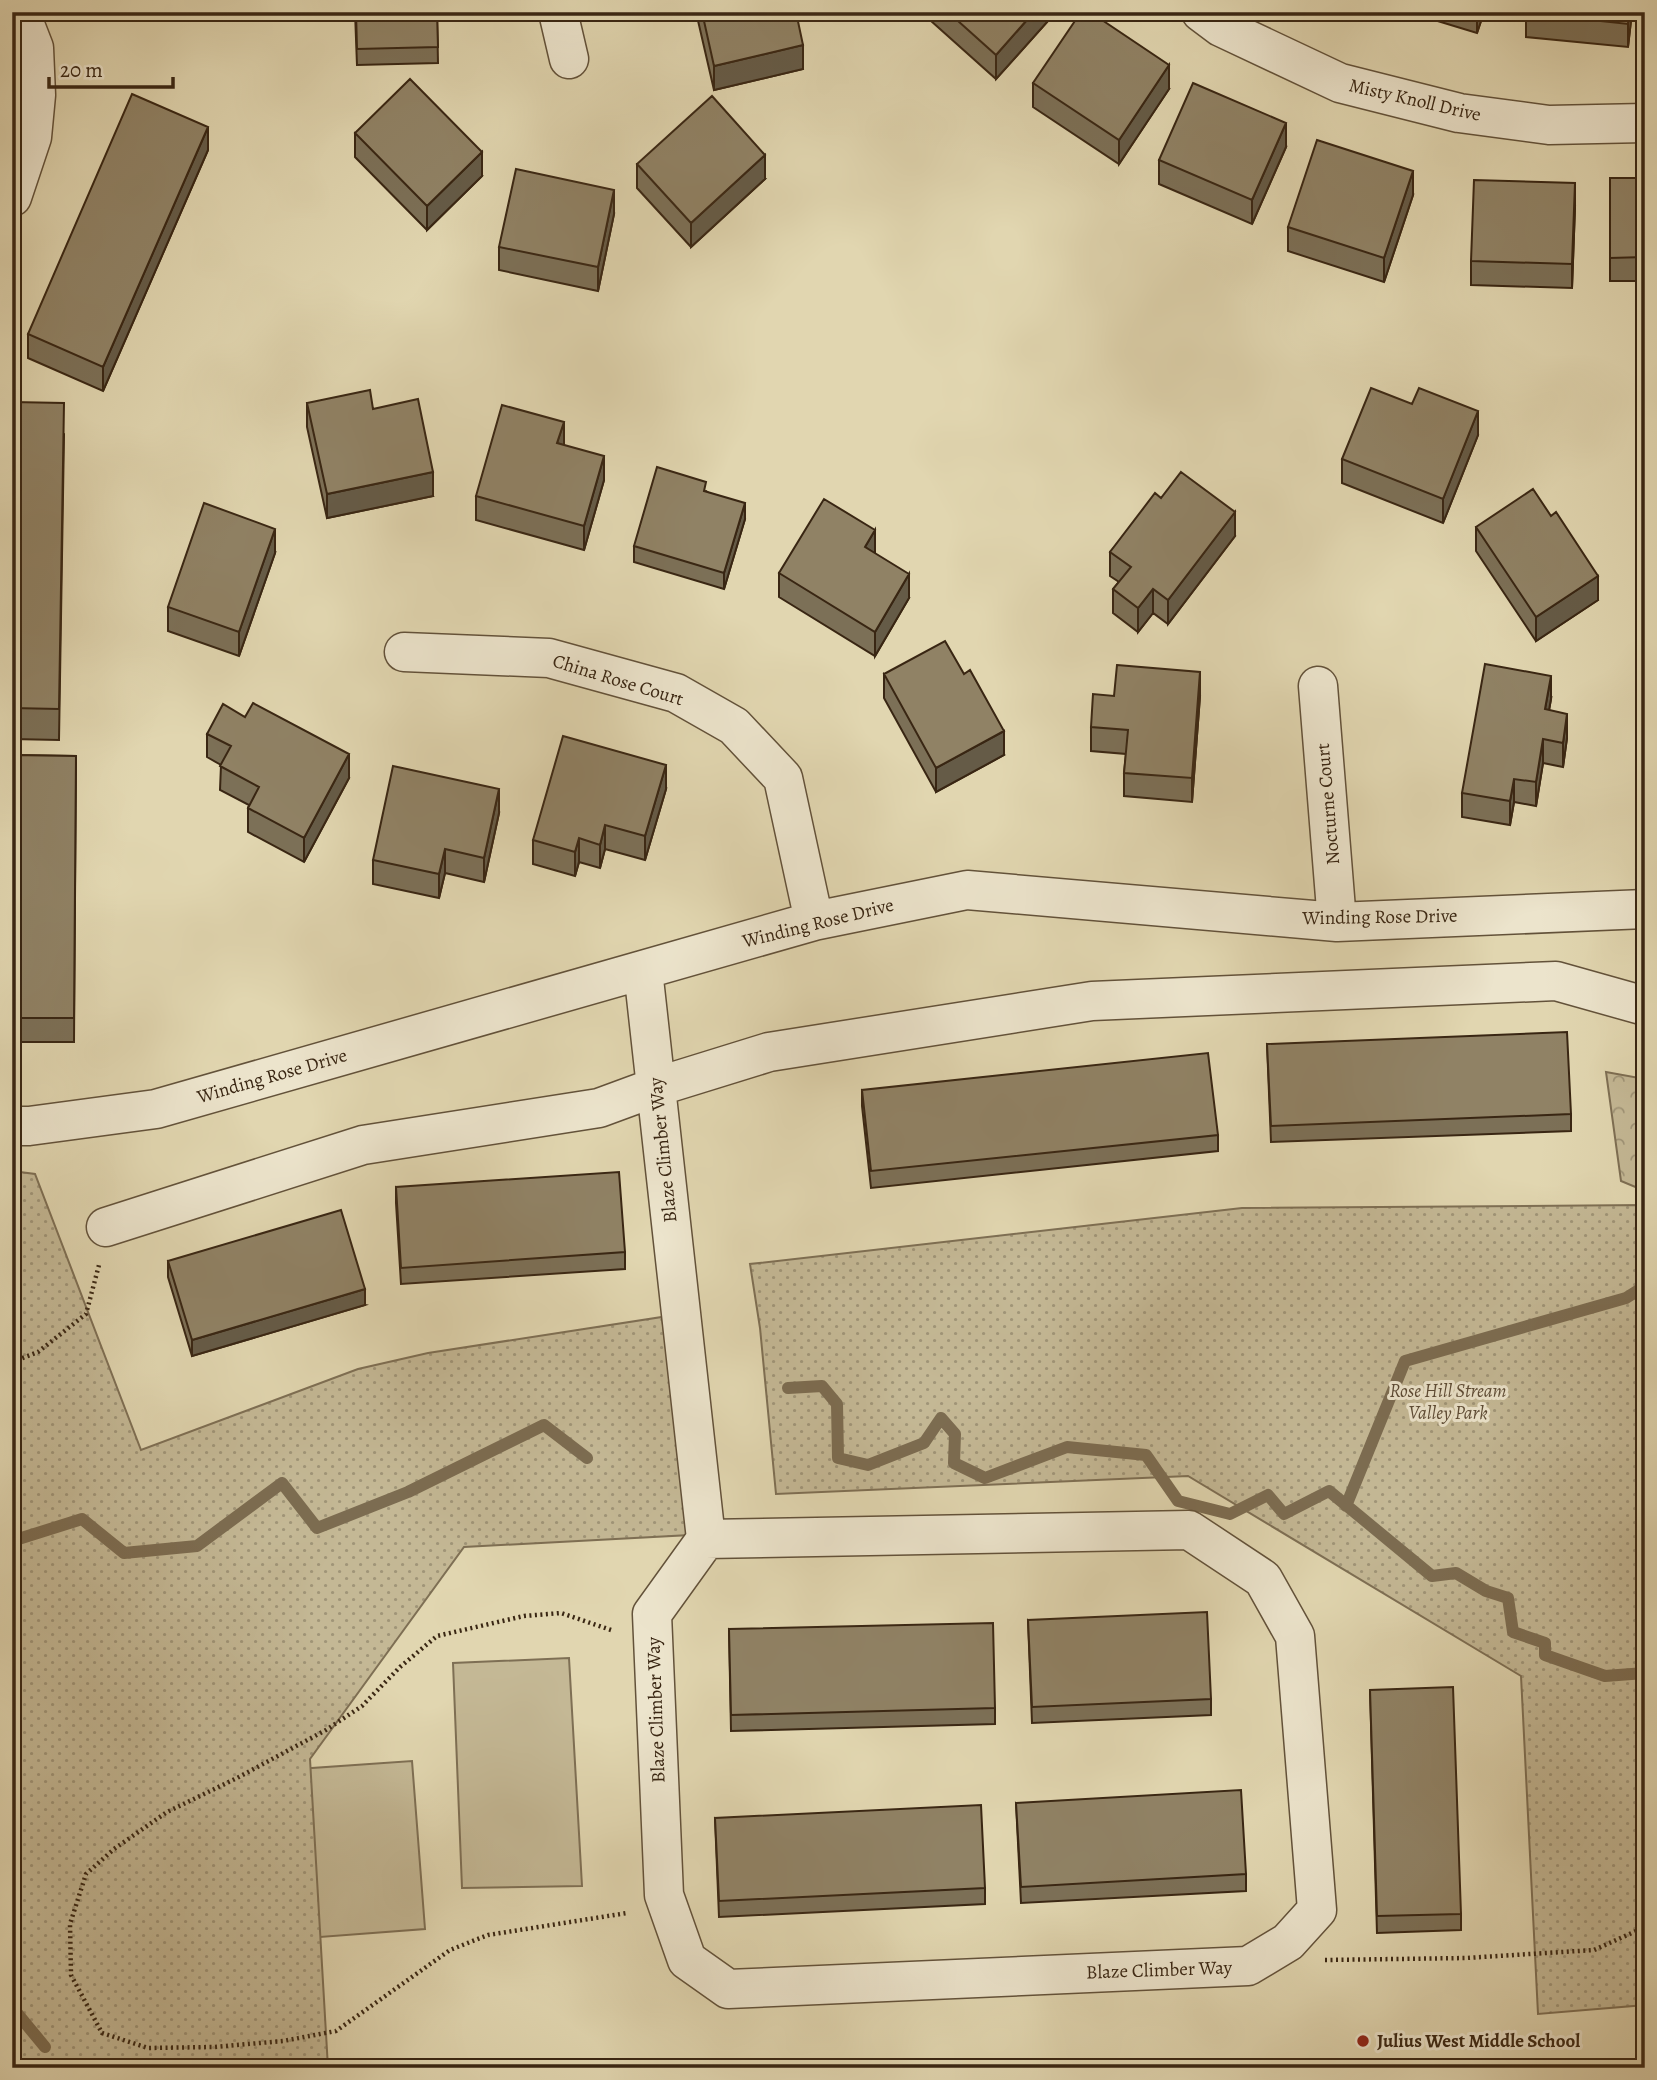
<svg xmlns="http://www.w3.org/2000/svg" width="1657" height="2080" font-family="Alegreya,serif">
  <defs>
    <pattern id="forest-crowns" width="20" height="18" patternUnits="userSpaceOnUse" patternTransform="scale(1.75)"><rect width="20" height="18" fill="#c4b895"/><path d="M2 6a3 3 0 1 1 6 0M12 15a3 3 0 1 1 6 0" fill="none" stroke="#a09578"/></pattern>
    <pattern id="park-dots" width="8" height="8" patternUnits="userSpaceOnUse" patternTransform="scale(1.75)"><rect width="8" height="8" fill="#c4b895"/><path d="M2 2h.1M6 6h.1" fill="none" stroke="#a09578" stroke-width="1.8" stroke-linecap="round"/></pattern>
  </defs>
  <rect width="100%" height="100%" fill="#e1d6b0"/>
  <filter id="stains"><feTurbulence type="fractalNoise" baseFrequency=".00286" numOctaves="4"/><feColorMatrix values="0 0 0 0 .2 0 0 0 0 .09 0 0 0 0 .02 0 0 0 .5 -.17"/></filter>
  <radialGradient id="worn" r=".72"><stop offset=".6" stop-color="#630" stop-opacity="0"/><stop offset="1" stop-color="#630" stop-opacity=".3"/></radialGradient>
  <path fill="#c4b895" stroke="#7e6f54" stroke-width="2" d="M569 1658 582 1886 462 1888 453 1663Z
    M412 1761 425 1929 307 1938 298 1769Z"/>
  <path fill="url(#forest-crowns)" stroke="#7e6f54" stroke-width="2" d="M1606 1072 1645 1079V1191L1621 1181Z"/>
  <path fill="url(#park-dots)" stroke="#7e6f54" stroke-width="2" d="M12 1171 35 1174 141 1450 358 1369 428 1353 662 1317 690 1535 464 1547 310 1759 328 2068H12Z
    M1645 1205V2005L1538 2014 1521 1676 1188 1476 776 1494 760 1328 750 1264 1242 1208Z"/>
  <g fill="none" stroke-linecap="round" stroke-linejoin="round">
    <path stroke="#7c6c51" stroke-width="12" d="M788 1388 822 1386 837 1404 838 1458 868 1465 924 1443 941 1418 955 1434 954 1463 985 1478 1067 1447 1146 1455 1178 1501 1230 1514 1268 1495 1284 1514 1329 1491 1432 1576 1456 1573 1486 1591 1508 1598 1513 1632 1545 1643V1655L1605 1676 1645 1673
      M1346 1506 1405 1361 1626 1298 1645 1286
      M12 1541 82 1519 124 1553 197 1546 282 1483 317 1528 408 1492 544 1425 587 1458
      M12 2007 45 2047"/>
    <defs>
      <path id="minor" d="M558 12 569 59
        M1201 12 1221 27 1340 83 1459 113 1549 125 1645 123
        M12 197 32 137 36 95 34 48 20 12
        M404 652 549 658 676 693 734 726 783 778 814 921
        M1318 686 1337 922
        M643 970 706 1539 1189 1530 1263 1579 1295 1636 1317 1910 1288 1942 1248 1966 728 1989 687 1960 664 1895 652 1614 706 1539
        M12 1126H29L156 1109 814 921 967 890 1337 922 1645 909
        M106 1227 363 1145 599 1108 656 1087 769 1052 1092 1001 1556 981 1645 1006"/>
    </defs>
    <use href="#minor" stroke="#63523a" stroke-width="41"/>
    <path stroke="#392613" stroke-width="4.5" stroke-dasharray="2 3.5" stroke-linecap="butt" d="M12 1362 38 1352 86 1314 99 1265
      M611 1630 561 1613 524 1616 437 1636 400 1667 362 1706 326 1730 237 1778 167 1812 114 1849 86 1874 70 1924 71 1975 102 2033 148 2048 214 2047 283 2041 336 2031 450 1950 488 1935 627 1913
      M1325 1960 1466 1958 1594 1950 1645 1927"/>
    <use href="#minor" stroke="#ece4cc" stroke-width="38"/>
  </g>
  <path fill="#7c7057" stroke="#392613" stroke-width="2" d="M355 12H437L438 63 357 65Z
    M696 12H796L803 69 714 90Z
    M921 12H1056L996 79Z
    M1408 12H1484L1477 33Z
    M1526 12H1632L1628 47 1526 37Z
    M1033 83 1169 89 1119 164 1033 107Z
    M355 133 482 176 427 230 355 157Z
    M1286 147 1252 224 1159 184V160Z
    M208 150 103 391 28 358V334Z
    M637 164 765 179 691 247 637 188Z
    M1610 178H1645V281H1610Z
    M1413 195 1384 282 1288 251V227Z
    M1575 207 1572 288 1471 285V261Z
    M614 214 598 291 499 270V247Z
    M12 402 64 434 59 740 12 739Z
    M307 403 373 409 433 496 327 518 307 427Z
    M1412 404 1478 435 1443 523 1342 483V459Z
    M564 445 604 480 584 550 476 520V496Z
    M706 491 745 519 724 589 634 562V546Z
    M1161 498 1235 536 1168 624 1153 613 1138 632 1113 613V589L1119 582 1110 576V552Z
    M1551 516 1598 600 1536 641 1476 551V527Z
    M275 553 239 656 168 631V607Z
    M779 573 909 598 875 656 779 597Z
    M884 674 1004 755 936 792 884 698Z
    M1114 696H1200L1192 802 1124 796V773L1126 754 1091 751V727Z
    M1551 699 1549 710 1567 738 1563 767 1543 763 1536 806 1514 802 1510 825 1462 817V793Z
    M207 734 349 778 304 862 248 832V808L249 805 220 790 221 765 207 757Z
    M12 755 76 756 74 1042H12Z
    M666 789 645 860 605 849 600 868 579 862 575 876 533 864V840Z
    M499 813 484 882 445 873 439 898 373 884V860Z
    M1267 1044 1571 1114V1131L1271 1142Z
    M862 1090 1218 1135V1151L871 1188 862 1106Z
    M396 1187 625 1252V1269L401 1284 396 1203Z
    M168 1261 365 1305 192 1356 168 1277Z
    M1028 1620 1211 1699V1715L1032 1723Z
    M729 1629 995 1708V1724L731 1731Z
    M1370 1690 1461 1914V1930L1377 1933Z
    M1016 1803 1246 1874V1891L1021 1903Z
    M715 1818 985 1888V1904L719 1917Z"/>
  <path fill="#655b47" stroke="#392613" stroke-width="2" d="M1034 12H1056L996 79V55Z
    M1477 12H1484L1477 33Z
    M1629 12H1632L1628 47V24Z
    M803 45V69L714 90V66Z
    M1169 65V89L1119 164V140Z
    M1286 123V147L1252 224V200Z
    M208 127V150L103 391V367Z
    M482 152V176L427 230V206Z
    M765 155V179L691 247V223Z
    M1413 171V195L1384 282V258Z
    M1575 183V207L1572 288V264Z
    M614 190V214L598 291V267Z
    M1478 411V435L1443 523V499Z
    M564 422V446L557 443Z
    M604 456V480L584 550V526Z
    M433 472V496L327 518V494Z
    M745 503V519L724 589V573Z
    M1235 512V536L1168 624V600Z
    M275 529V553L239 656V632Z
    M875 530V554L865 547Z
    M909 574V598L875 656V632Z
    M1598 576V600L1536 641V617Z
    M1153 589V613L1138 632V608Z
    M1200 672V696L1192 802V778Z
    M1551 676V699L1545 733V709Z
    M1567 714V738L1563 767V743Z
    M1004 731V755L936 792V768Z
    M1543 739V763L1536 806V782Z
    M349 754V778L304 862V838Z
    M666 765V789L645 860V836Z
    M1514 779V802L1510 825V801Z
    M499 789V813L484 882V858Z
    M605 825V849L600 868V845Z
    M579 838V862L575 876V852Z
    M445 849V873L439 898V874Z
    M365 1289V1305L192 1356V1340Z"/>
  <path fill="#908265" stroke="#392613" stroke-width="2" d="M356 12H437L438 47 357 49Z
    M702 12H796L803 45 714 66Z
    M948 12H1034L996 55Z
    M1081 12H1090L1169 65 1119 140 1033 83Z
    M1526 12H1629L1628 24 1526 13Z
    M410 79 482 152 427 206 355 133Z
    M1193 83 1286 123 1252 200 1159 160Z
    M132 94 208 127 103 367 28 334Z
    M712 96 765 155 691 223 637 164Z
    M1317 140 1413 171 1384 258 1288 227Z
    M516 169 614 190 598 267 499 247Z
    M1610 178H1645V257L1610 258Z
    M1474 180 1575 183 1572 264 1471 261Z
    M1371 388 1412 404 1419 388 1478 411 1443 499 1342 459Z
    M370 390 373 409 418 399 433 472 327 494 307 403Z
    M12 402 64 403 59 709 12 708Z
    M502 405 564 422 557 443 604 456 584 526 476 496Z
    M657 467 706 482 704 491 745 503 724 573 634 546Z
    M1181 472 1235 512 1168 600 1153 589 1138 608 1113 589 1131 567 1110 552 1155 493 1161 498Z
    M1533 489 1551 516 1556 512 1598 576 1536 617 1476 527Z
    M824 499 875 530 865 547 909 574 875 632 779 573Z
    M204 503 275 529 239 632 168 607Z
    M945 641 964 674 970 670 1004 731 936 768 884 674Z
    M1485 664 1551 676 1545 709 1567 714 1563 743 1543 739 1536 782 1514 779 1510 801 1462 793Z
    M1117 665 1200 672 1192 778 1124 773 1128 730 1091 727 1093 694 1114 696Z
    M253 703 349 754 304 838 248 808 259 787 220 766 231 746 207 734 223 704 245 717Z
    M563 736 666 765 645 836 605 825 600 845 579 838 575 852 533 840Z
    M12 755 76 756 74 1018H12Z
    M393 766 499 789 484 858 445 849 439 874 373 860Z
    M1567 1032 1571 1114 1271 1126 1267 1044Z
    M1208 1053 1218 1135 871 1171 862 1090Z
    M619 1172 625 1252 401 1268 396 1187Z
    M341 1210 365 1289 192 1340 168 1261Z
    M1207 1612 1211 1699 1032 1707 1028 1620Z
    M993 1623 995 1708 731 1715 729 1629Z
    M1453 1687 1461 1914 1377 1916 1370 1690Z
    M1241 1790 1246 1874 1021 1887 1016 1803Z
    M981 1805 985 1888 719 1901 715 1818Z"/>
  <circle fill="#8f2418" stroke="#ece4cc" stroke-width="2.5" cx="1363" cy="2041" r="7"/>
  <g text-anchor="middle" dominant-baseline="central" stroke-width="6" stroke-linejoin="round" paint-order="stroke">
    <g font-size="19" fill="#392613" stroke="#ece4cc">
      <text transform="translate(1415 100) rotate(13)">Misty Knoll Drive</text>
      <text transform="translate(618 680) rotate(17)">China Rose Court</text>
      <text transform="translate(1328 804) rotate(-95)">Nocturne Court</text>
      <text transform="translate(1380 917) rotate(-1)">Winding Rose Drive</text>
      <text transform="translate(818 923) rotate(-14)">Winding Rose Drive</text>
      <text transform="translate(272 1076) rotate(-16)">Winding Rose Drive</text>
      <text transform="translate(663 1150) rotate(-96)">Blaze Climber Way</text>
      <text transform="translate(656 1710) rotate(-92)">Blaze Climber Way</text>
      <text transform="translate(1159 1970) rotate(-2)">Blaze Climber Way</text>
    </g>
    <g font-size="19" font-style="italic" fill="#5c4a34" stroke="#ece4cc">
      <text x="1448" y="1391">Rose Hill Stream<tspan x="1448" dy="22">Valley Park</tspan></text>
    </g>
    <g font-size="19" font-weight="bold" fill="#392613" stroke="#ece4cc" text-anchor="start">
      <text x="1377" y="2041">Julius West Middle School</text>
    </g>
  </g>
  <rect width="1657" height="2080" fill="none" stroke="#e1d6b0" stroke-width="42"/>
  <rect x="14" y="14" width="1629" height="2052" fill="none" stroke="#392613" stroke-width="3.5"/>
  <rect x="21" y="21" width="1615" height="2038" fill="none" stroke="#392613" stroke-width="2"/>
  <path d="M49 77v10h124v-10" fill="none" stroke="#392613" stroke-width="3.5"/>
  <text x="60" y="77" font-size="21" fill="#392613" stroke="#ece4cc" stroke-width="5" paint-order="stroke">20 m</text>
  <rect width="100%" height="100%" filter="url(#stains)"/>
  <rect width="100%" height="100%" fill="url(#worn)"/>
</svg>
